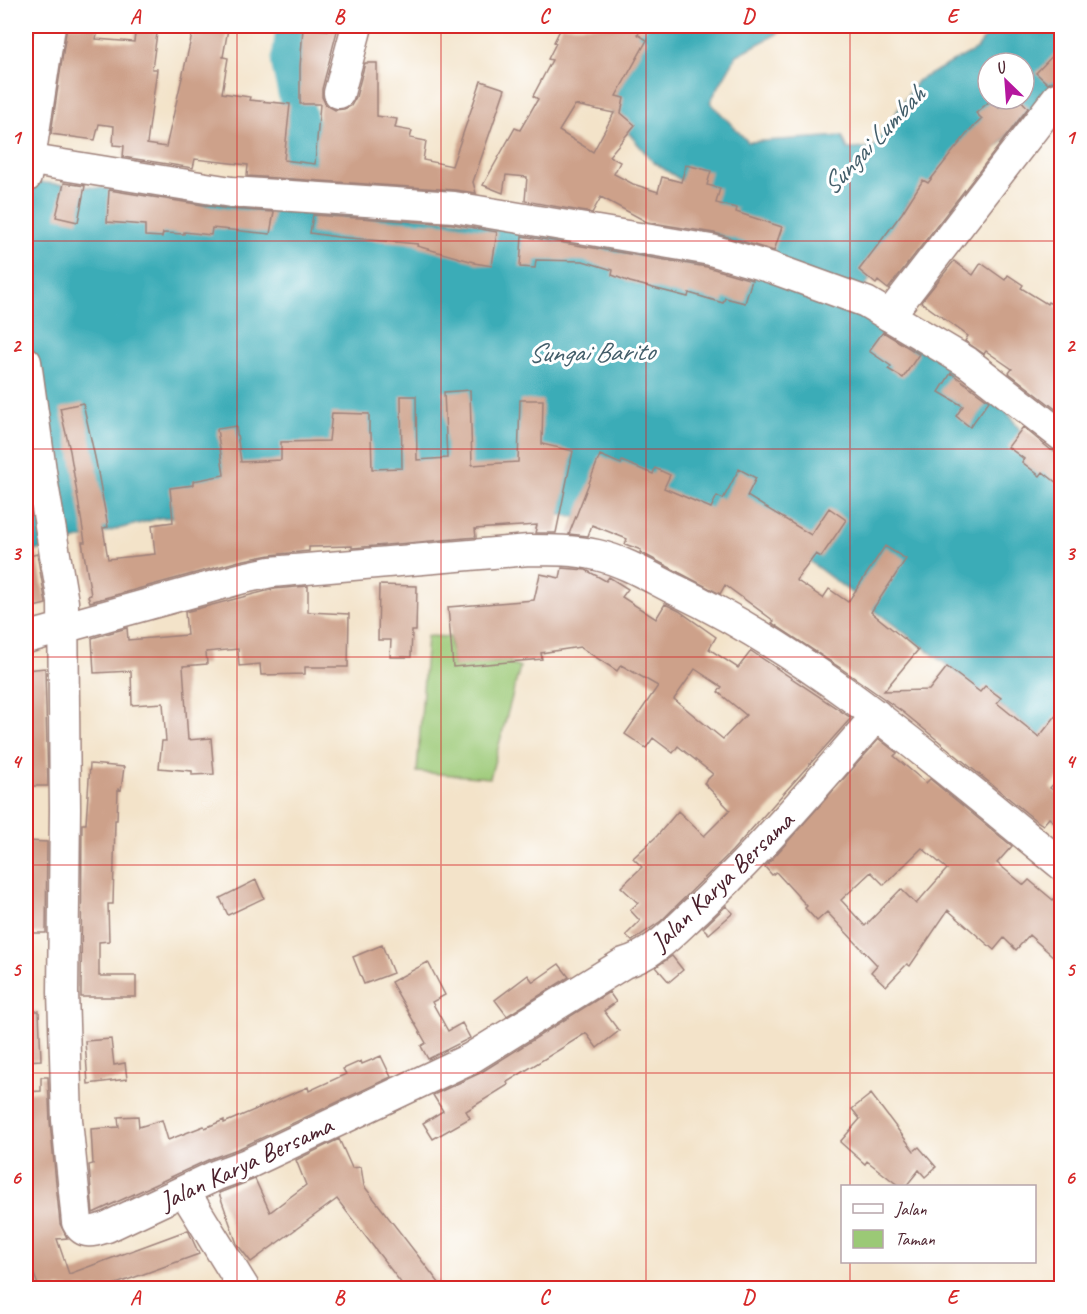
<svg xmlns="http://www.w3.org/2000/svg" width="1087" height="1314" font-family="Caveat,sans-serif">
  <rect width="100%" height="100%" fill="#fff"/>
  <filter id="ink" filterUnits="userSpaceOnUse"><feTurbulence type="fractalNoise" baseFrequency=".0167" numOctaves="2"/><feDisplacementMap in="SourceGraphic" scale="12" xChannelSelector="R" yChannelSelector="G"/><feConvolveMatrix kernelMatrix="1 2 1 2 8 2 1 2 1" color-interpolation-filters="sRGB"/></filter>
  <filter id="wash" filterUnits="userSpaceOnUse"><feTurbulence type="fractalNoise" baseFrequency=".008" numOctaves="4" result="noise"/><feDisplacementMap in="SourceGraphic" scale="24" xChannelSelector="R" yChannelSelector="G"/><feGaussianBlur stdDeviation="1.35" result="paint"/><feColorMatrix in="noise" values="0 0 0 0 0 0 0 0 0 0 0 0 0 0 0 0 0 1.4 0 .05"/><feComposite in="paint" operator="in"/></filter>
  <g filter="url(#wash)">
    <rect width="100%" height="100%" fill="#f3e3c9"/>
    <path fill="#9bc976" stroke="#727450" stroke-width="1.5" d="M427 636 450 637 453 666 508 662 520 667 490 778 417 772Z"/>
    <path fill="#3bacb7" stroke="#426671" stroke-width="1.5" fill-rule="evenodd" d="M628 26H792L737 55 710 102 748 142 842 136 848 149 873 148 917 81 977 49 992 26H1061V79L970 176 907 203 865 288 998 399 1061 489V751L809 561 602 521 522 509 396 506 160 518 26 553V181L579 232 675 252 716 203 653 162 611 112ZM988 63H1024V99H988Z"/>
    <g fill="none" stroke-linecap="round" stroke-linejoin="round">
      <path stroke="#3bacb7" stroke-width="34" d="M293 26 288 63 302 126 296 228"/>
    </g>
    <g id="blocks">
      <path fill="#cda18a" fill-rule="evenodd" d="M26 26H33L26 71 30 42 26 41Z
        M67 26H99L96 39 134 42 136 26H158L152 69H157L147 144 166 147 194 26 228 29 223 57 228 58 222 93 250 97 249 100 290 104 284 160 315 164 320 104H300V67L303 28 337 31 322 89V97L326 105 335 110 344 109 351 106 356 97 365 63H377V116L397 119 395 128 412 131 410 138 426 141 423 160 452 166 481 81 505 89 473 182 476 193 455 190 247 176 248 165 195 159 193 168 123 157 124 146 113 145 114 126 99 124 95 140 51 134Z
        M562 26H649L637 34 647 40 616 96 624 98 621 113 635 125 609 156 620 162 614 174 633 184 658 192 662 177 681 182 686 165 711 171 707 185 720 188 716 203 737 208 736 212 782 227 774 251 714 233 647 222 601 197 592 213 525 201 527 177 506 175 503 193 483 185 515 128 520 130 538 99 533 96 552 60 548 59 556 43 554 42ZM575 105 614 113 593 152 559 131Z
        M1062 46V82H1051L1048 84 1036 73Z
        M1009 99H1020L1028 108 888 289 878 281 876 284 859 270 902 213 923 180 928 183 969 131 982 119 976 113 991 100 999 108Z
        M64 183 85 186 78 222 56 217Z
        M109 190 228 209 274 212 270 234 212 228 211 235 184 232V234L163 233 162 237 145 236V225L107 222Z
        M313 215 452 224 497 232 492 266 474 263V262L417 246 418 244 338 237 310 233Z
        M522 236 707 267 752 280 745 303 725 298 723 303 689 293 688 297 630 282 612 275 613 270 583 261 536 260 535 268 520 267Z
        M954 261 973 275 981 263 1005 280 1008 275 1023 285 1021 288 1047 304 1048 302 1062 309V414L1009 373 1012 369 986 351 984 354 965 341 968 336 921 302Z
        M883 332 919 354 903 378 888 369 891 366 869 351Z
        M951 373 989 401 970 427 956 416 963 406 939 392Z
        M470 390 472 465 518 462 520 400H543L542 444 573 451 556 533H535L537 525 475 529 476 537 352 548V546L309 547V551L270 555 239 561 90 602 88 596 91 595 82 542H85L70 451 60 408 83 403 96 462 108 527 103 528 108 559 155 554 152 525 173 522 170 488 193 485V481L224 475 217 429 236 426 241 462 281 460V442L329 441 332 413 369 414V433H371L372 469 402 468 401 396H416L417 460 447 458 444 392Z
        M1023 427 1051 450 1062 453V487L1043 472 1040 476 1022 462 1024 459 1008 447Z
        M600 455 621 464 622 461 653 474 655 468 670 475 664 488 711 508 717 496 723 499 739 469 756 478 747 496 811 535 829 508 846 520 821 557 816 554 796 580 823 598 829 589 848 602 885 546 906 559 871 612 918 650 884 691 929 690 947 667 980 692 985 686 1001 698 997 703 1039 737 1062 708V774L1050 788 1062 797V828L1049 818 1043 825 1034 819 903 712 839 667 772 623 774 621 725 585 720 594 640 552 641 550 625 544 627 539 592 525 588 536 569 534Z
        M37 554 46 604 26 609V557Z
        M562 568 586 570 606 581 609 577 628 589 622 597 656 619 665 604 679 611 716 637 709 649 738 668 751 651 851 718 732 851 661 921 632 941 626 935 640 921 630 910 638 903 621 887 642 867 633 858 657 836 678 811 704 836 730 810 704 783 713 774 678 746 673 753 653 738 646 748 625 734 658 686 621 665 617 671 580 647 541 653 542 659 453 667 448 607 534 600 540 574 560 578ZM695 669 722 687 718 692 746 715 723 739 674 699Z
        M379 585 417 586 416 631H412L411 657H390L391 640H378Z
        M308 586V612L349 614 348 667H305V674L261 675 260 664 239 666 238 649 206 652 207 664 183 666 188 740 211 738 214 774 192 775V771L159 768 162 741H166L163 703 132 705 131 671 94 673 92 638 127 628 128 640 187 635 185 612 274 589Z
        M45 668 48 786H26V670Z
        M879 739 897 753 894 756 926 783 930 779 1012 846 997 863 1024 885 1029 880 1053 900 1062 890V964L1029 935 1016 950 1004 938 994 950 948 910 910 966 907 964 886 986 871 972 877 965 827 912 817 921 805 908 807 906 776 872 772 875 765 867ZM922 848 947 869 916 904 901 889 865 926 841 900 871 872 884 885Z
        M90 764 124 767 121 790 118 789 117 820H115L113 904H108L109 941 99 942V976H136V997H81L82 824H86Z
        M26 841 47 842 46 933H26Z
        M256 880 264 898 228 915 220 898Z
        M726 906 733 913 709 934 703 928Z
        M382 945 393 973 364 984 353 957Z
        M672 956 683 970 669 982 656 967Z
        M428 962 445 995 432 1002 448 1031 462 1023 470 1038 428 1059 421 1046 426 1043 391 982Z
        M559 964 569 977 507 1016 495 1000 528 975 533 982Z
        M609 992 616 1002 604 1011 619 1031 597 1048 586 1033 507 1082 508 1085 466 1111 470 1118 433 1139 423 1123 443 1111 433 1095 480 1073Z
        M26 1011H39L41 1060 26 1061Z
        M111 1039 114 1065 125 1063 127 1079 88 1084 85 1041Z
        M381 1056 391 1077 240 1148 210 1159 93 1213 89 1165 93 1164 91 1129 119 1127 118 1117 138 1116 139 1127 162 1120 168 1140 204 1126 205 1128 224 1120V1123L308 1087 309 1091 346 1074 343 1069 361 1061 362 1064Z
        M41 1077H48L50 1122 60 1224 67 1238 57 1239 69 1274 188 1230 199 1254 105 1288H34V1287L38 1285 26 1253V1092L41 1091Z
        M871 1094 914 1151 919 1147 936 1167 925 1177 919 1170 906 1186H899L867 1161 865 1164 840 1142 860 1119 852 1109Z
        M339 1139 352 1168 361 1167 364 1186 443 1288H405L337 1199 251 1262 237 1244 219 1193 255 1179 270 1212 306 1185 296 1160Z"/>
    </g>
  </g>
  <g filter="url(#ink)">
    <use href="#blocks" fill-opacity="0" stroke="#9e817a" stroke-width="1.5"/>
    <g fill="none" stroke-linecap="round" stroke-linejoin="round">
      <defs>
        <path id="minor" d="M339 93 357 26
          M26 159 231 192 454 207 711 250 772 268 866 302 967 362 1062 436
          M26 177 30 159 50 26
          M889 316 1057 98
          M26 362 42 478 63 602 65 809 63 992 67 1120 77 1222C84 1236 95 1231 107 1227L217 1175 247 1164 471 1058 624 963C654 955 675 930 697 910 762 849 819 782 877 715
          M26 638 243 578 271 572 529 550C552 550 575 550 597 555 624 561 652 578 676 590 820 659 939 765 1062 865
          M184 1191 244 1288"/>
      </defs>
      <use href="#minor" stroke="#9e817a" stroke-width="33"/>
      <use href="#minor" stroke="#fff" stroke-width="30"/>
    </g>
  </g>
  <path fill="none" stroke="#d62828" stroke-width="1.5" stroke-opacity="0.55" d="M237 26V1288M441 26V1288M646 26V1288M850 26V1186M26 241H1062M26 449H1062M26 657H1062M26 865H1062M26 1073H1062M850 1262V1288"/>
  <g text-anchor="middle" dominant-baseline="central" stroke-width="6" stroke-linejoin="round" paint-order="stroke">
    <g font-size="26" fill="#4a1f2b" stroke="#fff">
      <text transform="translate(722 881) rotate(-44)">Jalan Karya Bersama</text>
      <text transform="translate(246 1163) rotate(-25)">Jalan Karya Bersama</text>
    </g>
    <g font-size="27" font-style="italic" fill="#435e6a" stroke="#fff">
      <text transform="translate(873 140) rotate(-47)">Sungai Lumbah</text>
      <text transform="translate(591 352) rotate(-1)">Sungai Barito</text>
    </g>
  </g>
  <rect width="1087" height="1314" fill="none" stroke="#fff" stroke-width="66"/>
  <rect x="841" y="1185" width="195" height="78" fill="#ffffff" stroke="#b7a5aa" stroke-width="1.5"/>
  <rect x="853" y="1204" width="30" height="9" fill="#ffffff" stroke="#b7a5aa" stroke-width="1.5"/>
  <text x="895" y="1215" font-size="18" fill="#4a1f2b">Jalan</text>
  <rect x="853" y="1230" width="30" height="18" fill="#9bc976" stroke="#b7a5aa" stroke-width="1.5"/>
  <text x="895" y="1245" font-size="18" fill="#4a1f2b">Taman</text>
  <g transform="translate(1006 81) rotate(335)"><circle r="28" fill="#ffffff" stroke="#b7a5aa" stroke-width="1.5"/>
  <path d="M0-4.5L10 22L0 15L-10 22Z" fill="#b5179e"/>
  <text y="-9" font-size="16" font-weight="bold" text-anchor="middle" fill="#4a1f2b">U</text>
  </g>
  <rect x="33" y="33" width="1021" height="1248" fill="none" stroke="#d62828" stroke-width="2"/>
  <g font-size="20" text-anchor="middle" font-weight="bold" fill="#d62828">
    <text x="135" y="23">A</text>
    <text x="339" y="23">B</text>
    <text x="544" y="23">C</text>
    <text x="748" y="23">D</text>
    <text x="952" y="23">E</text>
    <text x="16" y="144">1</text>
    <text x="1070" y="144">1</text>
    <text x="16" y="352">2</text>
    <text x="1070" y="352">2</text>
    <text x="16" y="560">3</text>
    <text x="1070" y="560">3</text>
    <text x="16" y="768">4</text>
    <text x="1070" y="768">4</text>
    <text x="16" y="976">5</text>
    <text x="1070" y="976">5</text>
    <text x="16" y="1184">6</text>
    <text x="1070" y="1184">6</text>
    <text x="135" y="1304">A</text>
    <text x="339" y="1304">B</text>
    <text x="544" y="1304">C</text>
    <text x="748" y="1304">D</text>
    <text x="952" y="1304">E</text>
  </g>
</svg>
